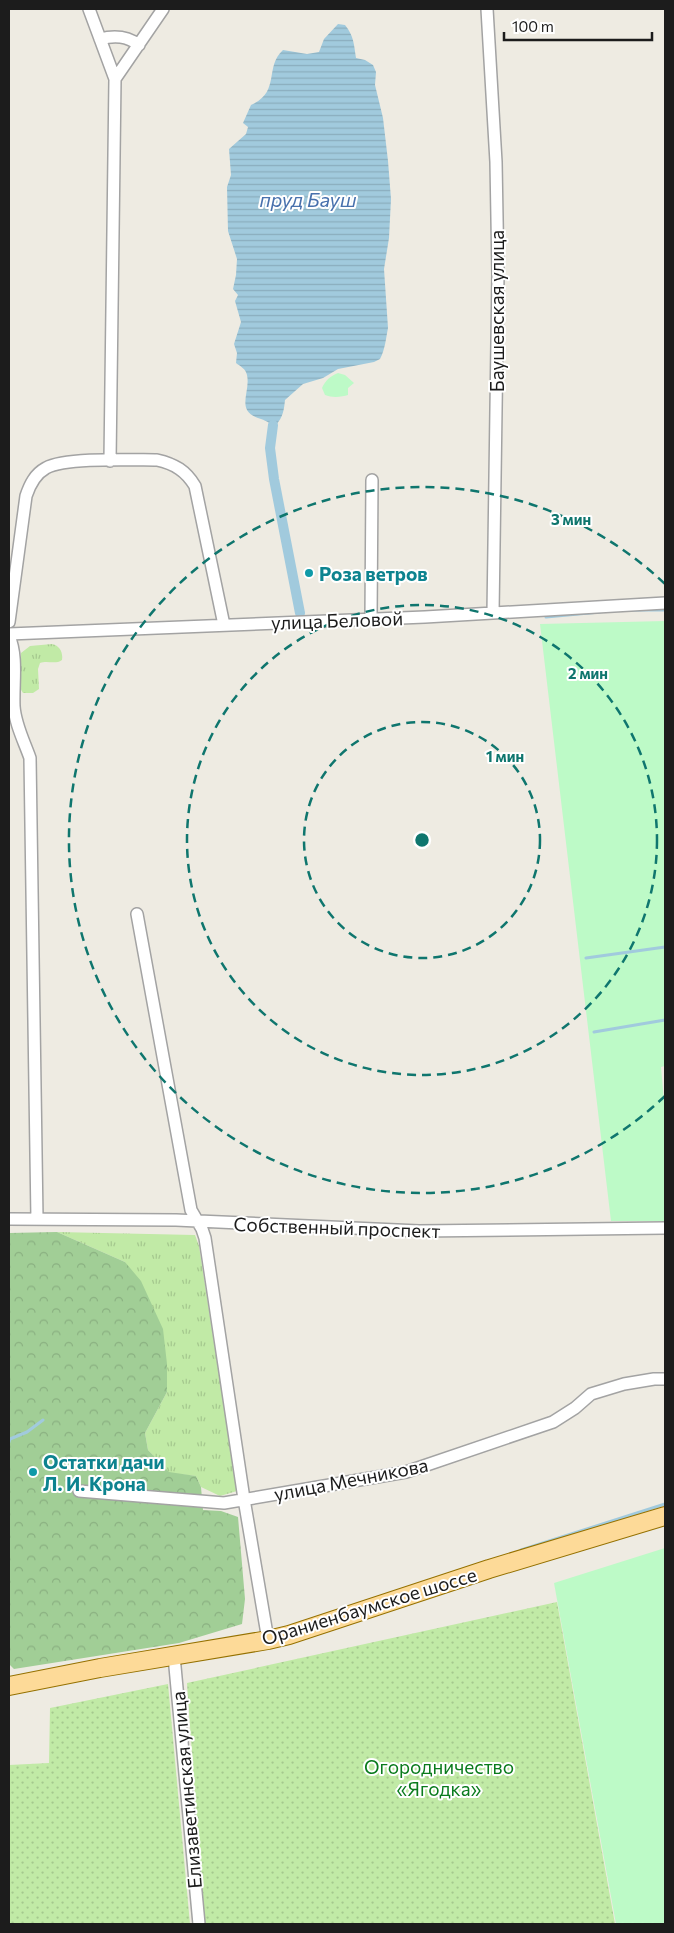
<svg xmlns="http://www.w3.org/2000/svg" width="674" height="1933" font-family="Commissioner,sans-serif">
  <defs>
    <pattern id="grass-tufts" width="24" height="20" patternUnits="userSpaceOnUse" patternTransform="scale(1.25)"><rect width="24" height="20" fill="#c1eaa6"/><path d="M3 7l-1-3M5 7V3M7 7l1-3M15 17l-1-3M17 17v-4M19 17l1-3" fill="none" stroke="#a5c88e"/></pattern>
    <pattern id="forest-crowns" width="20" height="18" patternUnits="userSpaceOnUse" patternTransform="scale(1.25)"><rect width="20" height="18" fill="#a1ce96"/><path d="M2 6a3 3 0 1 1 6 0M12 15a3 3 0 1 1 6 0" fill="none" stroke="#8ab081"/></pattern>
    <pattern id="garden-dots" width="8" height="8" patternUnits="userSpaceOnUse" patternTransform="scale(1.25)"><rect width="8" height="8" fill="#c1eaa6"/><path d="M2 2h.1M6 6h.1" fill="none" stroke="#a5c88e" stroke-width="1.8" stroke-linecap="round"/></pattern>
    <pattern id="water-rules" width="6" height="5" patternUnits="userSpaceOnUse" patternTransform="scale(1.25)"><rect width="6" height="5" fill="#a1cadd"/><path d="M0 2.5h6" fill="none" stroke="#8aadbd"/></pattern>
  </defs>
  <rect width="100%" height="100%" fill="#eeebe2"/>
  <path fill="url(#grass-tufts)" d="M52 644C60 646 63 652 62 660 55 665 48 660 40 663L38 669 39 689 33 693H23L20 688 21 653 30 646Z
    M57 1232 195 1235 199 1246 237 1491 220 1496 201 1487 196 1476 169 1473 148 1450 145 1433 167 1392 125 1262Z"/>
  <path fill="url(#forest-crowns)" d="M57 1232 125 1262 141 1281 163 1329 167 1364V1392L145 1433 148 1450 169 1472 196 1476 201 1487 203 1510 221 1511 238 1517 245 1599 242 1624 179 1643 14 1669 9 1664V1233Z"/>
  <path fill="#bdfac7" d="M338 373 345 375 354 383 348 388V395C342 397 332 398 325 395L322 388C325 381 330 376 338 373Z
    M665 621V1066L661 1067 665 1113V1221H611L540 624Z
    M665 1548V1924H616L554 1583Z"/>
  <path fill="url(#garden-dots)" d="M557 1602 615 1924H204L187 1683Z
    M168 1684 190 1924H9V1765L49 1763 50 1708Z"/>
  <path fill="url(#water-rules)" d="M338 24 345 25C354 36 354 45 356 58L365 60 373 65 376 72 375 85 383 118 388 161 391 199 389 238 384 269 388 328C386 338 385 350 380 359L374 362 338 369 323 378 303 384 285 400C284 410 283 417 276 425 270 424 267 421 261 419 234 411 251 393 247 375 246 369 240 366 236 363L237 353 234 344 241 322 235 301 238 295 233 289 236 275 237 259 228 231 227 187 231 175 229 149 246 134 248 127 243 123 251 105C281 92 264 67 283 50L307 54 319 52 324 39Z"/>
  <g fill="none" stroke-linecap="round" stroke-linejoin="round">
    <path stroke="#a1cadd" stroke-width="3" d="M626 610H665
      M546 617 600 612
      M586 958 665 947
      M594 1032 665 1020
      M9 1442 10 1439 27 1432 43 1420
      M521 1550 665 1504"/>
    <path stroke="#a1cadd" stroke-width="10" d="M273 425 270 448 274 479 300 613"/>
    <defs>
      <path id="minor" d="M89 9 115 79 110 461
        M487 9 496 162 498 274 493 613
        M100 39C115 35 127 36 139 45
        M115 79 163 9
        M371 619 372 480
        M9 622 26 496C30 484 35 474 46 468 65 457 133 460 157 460 175 464 186 471 195 486L224 625
        M9 634 425 617 665 603
        M9 636C18 657 13 683 14 706 15 724 24 741 30 758L37 1219
        M137 914 191 1210 202 1229 205 1238 244 1499 268 1640
        M9 1219 176 1220 419 1231 665 1228
        M79 1491 224 1503 406 1472 553 1422 575 1408 591 1394 624 1384 654 1379H665
        M174 1656 199 1924"/>
      <path id="primary" d="M9 1686 100 1668 268 1640 289 1635 489 1569 665 1516"/>
    </defs>
    <use href="#minor" stroke="#a3a3a3" stroke-width="14"/>
    <use href="#primary" stroke="#957100" stroke-width="20"/>
    <use href="#minor" stroke="#fff" stroke-width="11"/>
    <use href="#primary" stroke="#fdda98" stroke-width="18"/>
  </g>
  <g fill="none" stroke="#0f766e" stroke-width="2.5" stroke-dasharray="9 6">
    <circle cx="422" cy="840" r="118"/>
    <circle cx="422" cy="840" r="235"/>
    <path d="M665 1096A353 353 0 1 1 665 584"/>
  </g>
  <g fill="#0f9aa8" stroke="#fff" stroke-width="2">
    <circle cx="309" cy="573" r="5"/>
    <circle cx="33" cy="1472" r="5"/>
  </g>
  <g text-anchor="middle" dominant-baseline="central" stroke-width="4" stroke-linejoin="round" paint-order="stroke">
    <g font-size="19" fill="#1c1c1c" stroke="#fff">
      <text transform="translate(496 311) rotate(-90)">Баушевская улица</text>
      <text transform="translate(337 620) rotate(-2)">улица Беловой</text>
      <text transform="translate(337 1227) rotate(2)">Собственный проспект</text>
      <text transform="translate(351 1479) rotate(-11)">улица Мечникова</text>
      <text transform="translate(369 1606) rotate(-17)">Ораниенбаумское шоссе</text>
      <text transform="translate(186 1790) rotate(-95)">Елизаветинская улица</text>
    </g>
    <g font-size="19" font-weight="bold" fill="#0d838f" stroke="#fff" text-anchor="start">
      <text x="319" y="573">Роза ветров</text>
      <text x="43" y="1461">Остатки дачи<tspan x="43" dy="22">Л. И. Крона</tspan></text>
    </g>
    <g font-size="19" fill="#0a7b1d" stroke="#fff">
      <text x="439" y="1766">Огородничество<tspan x="439" dy="22">«Ягодка»</tspan></text>
    </g>
    <g font-size="20" font-style="italic" fill="#4871ad" stroke="#fff">
      <text x="308" y="199">пруд Бауш</text>
    </g>
  </g>
  <circle cx="422" cy="840" r="8" fill="#0f766e" stroke="#fff" stroke-width="2.5"/>
  <g font-size="15" text-anchor="middle" font-weight="bold" fill="#0f766e" stroke="#fff" stroke-width="4" stroke-linejoin="round" paint-order="stroke">
    <text x="571" y="525">3 мин</text>
    <text x="588" y="679">2 мин</text>
    <text x="505" y="762">1 мин</text>
  </g>
  <rect width="674" height="1933" fill="none" stroke="#1c1c1c" stroke-width="20"/>
  <path d="M504 32v8h148v-8" fill="none" stroke="#1c1c1c" stroke-width="2.5"/>
  <text x="512" y="32" font-size="15" fill="#1c1c1c" stroke="#ffffff" stroke-width="4" paint-order="stroke">100 m</text>
</svg>
